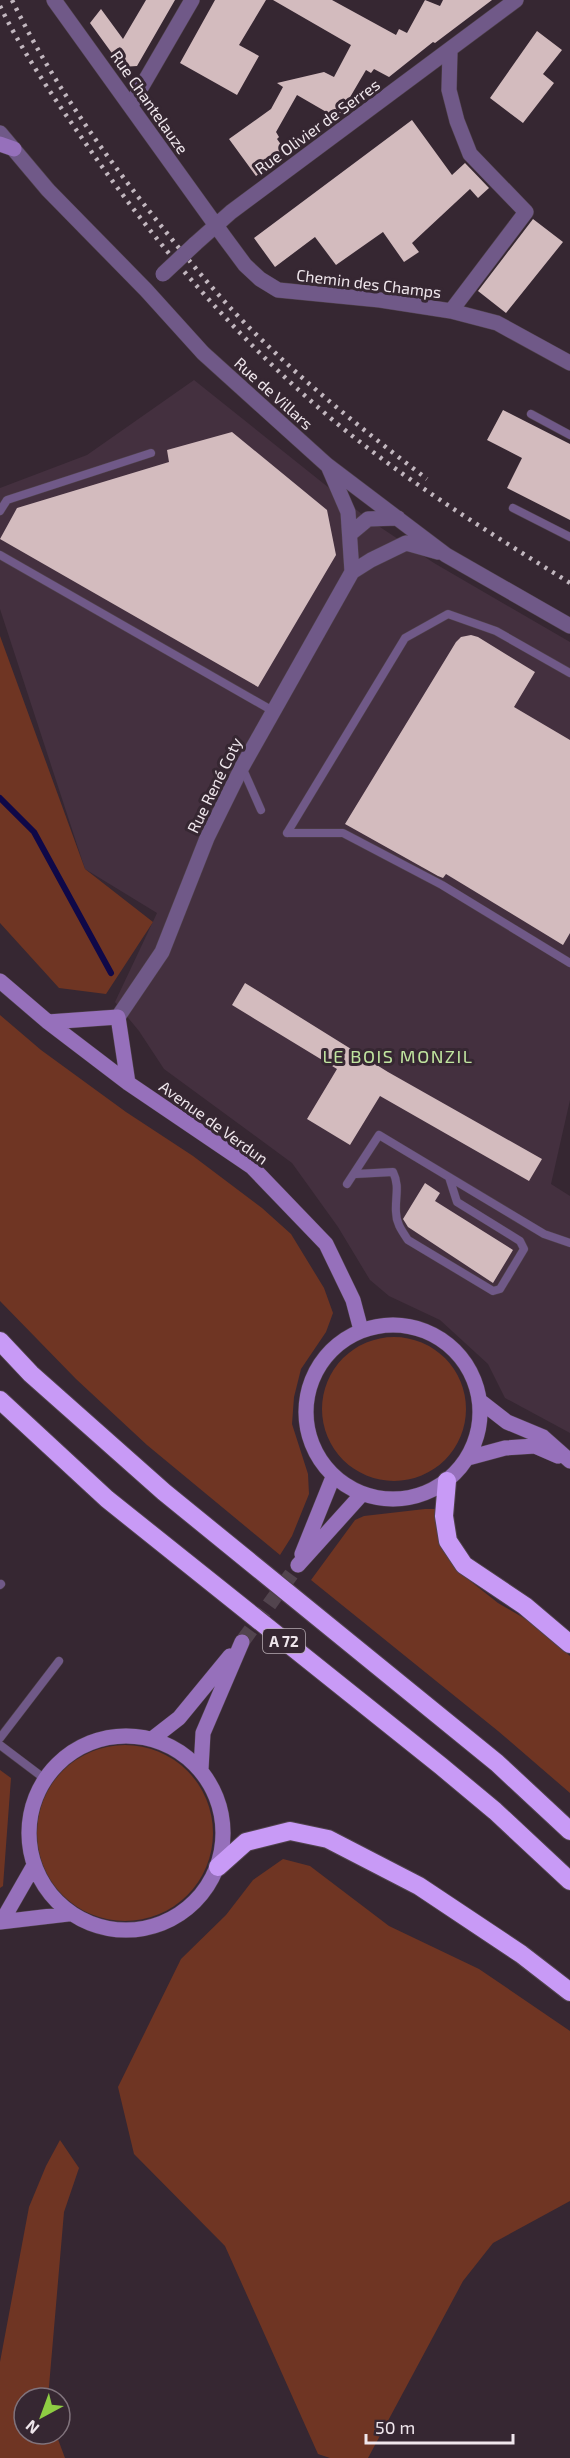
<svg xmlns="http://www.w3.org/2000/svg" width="570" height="2458" font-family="'Exo 2',sans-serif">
  <rect width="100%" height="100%" fill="#362732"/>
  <path fill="#44303f" d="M194 380 368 519 434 563 570 642V1100L551 1184 570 1196V1433L505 1398 488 1364 440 1320 389 1296 370 1280 338 1227 292 1163 164 1069 139 1031 115 1002 157 913 85 869 0 609V488L87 455Z"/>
  <path fill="#6f3523" d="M0 636 85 869 153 922 106 994 59 988 0 923Z
    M0 1015 41 1050 126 1112 193 1156 262 1208 291 1234 324 1288 333 1313 326 1332 301 1369 294 1397 292 1424 308 1474 309 1494 292 1536 280 1555 147 1445 76 1379 0 1301Z
    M322 1409a72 72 0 1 1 144 0a72 72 0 1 1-144 0Z
    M425 1509H435L437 1522 451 1561 469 1580 498 1603 529 1621 570 1656V1793L498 1731 311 1580 355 1520 364 1516Z
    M37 1833a88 88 0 1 1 176 0a88 88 0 1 1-176 0Z
    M0 1770 11 1778 3 1886 0 1888Z
    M283 1859 310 1866 389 1926 479 1969 570 2031V2201L493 2243 463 2281 368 2458H330L318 2454 225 2246 134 2154 118 2087 181 1959 226 1915 253 1880Z
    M60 2140 79 2168 64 2212 48 2398H24V2434H56L65 2458H0V2362L29 2207 46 2166Z"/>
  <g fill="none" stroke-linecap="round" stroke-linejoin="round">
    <path stroke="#0f0848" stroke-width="6" d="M0 798 34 832 111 973"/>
  </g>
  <path fill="#d3bbbe" d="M146 0H175L137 66 122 67 90 23 101 9 123 39Z
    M215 0H266L239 45 259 56 237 95 180 63Z
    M273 0H332L396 35 399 29 407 33 425 0 440 6 443 0H492L435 43 433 42 389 77 374 69 371 73 366 70 346 104 350 106 335 117 297 95 276 132 279 137 277 139 287 153 256 176 229 139 271 109 283 87 277 83 324 72 334 77 351 45Z
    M537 31 562 50 543 74 554 83 523 123 490 98Z
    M412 120 452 175 465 163 489 188 478 198 470 189 412 243 419 252 404 262 383 232 336 265 315 237 275 267 254 238Z
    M533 219 563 242 506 313 478 291Z
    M503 410 570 444V520L507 488 522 458 487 440Z
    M232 432 327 510 336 555 258 687 0 539 17 508 169 462 167 450Z
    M471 635 478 637 535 672 514 707 570 740V933L563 945 446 874 443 878 438 876 345 824 456 642 461 637Z
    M245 983 388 1072 542 1159 529 1181 380 1096 350 1145 307 1119 337 1069 232 1005Z
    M425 1183 440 1193 435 1201 513 1250 493 1283 408 1227 403 1219Z"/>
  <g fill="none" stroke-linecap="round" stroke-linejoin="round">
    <path stroke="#52444e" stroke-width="15" stroke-dasharray="15 8" stroke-linecap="butt" d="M242 1642 298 1565"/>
    <defs>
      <path id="lane" d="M531 414 570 435
        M513 508 570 537
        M0 511 7 500 151 453
        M0 555 273 711
        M242 767 261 810
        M287 833 405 638 448 614 496 631 570 673
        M287 833H343L442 885 570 963
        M356 1174 393 1172C400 1186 395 1197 396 1212 396 1223 402 1231 408 1240L493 1291 500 1289 524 1249 520 1241 457 1202 449 1177
        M347 1184 379 1135 544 1234 570 1243
        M0 1585 1 1584
        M0 1738 59 1661
        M0 1745 45 1779"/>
      <path id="street" d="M54 0 225 238 245 265 260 279 278 290 380 300 451 311 497 323 570 363
        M450 51 449 90 457 121 470 154 526 212 451 311
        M131 105 192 0
        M0 133 48 190 146 290 203 353 327 465 446 555 570 626
        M195 244 231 212 516 0
        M329 468 348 512 352 572
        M350 534 368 519 398 518
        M118 1017 162 952 207 838 242 767 352 572 371 560 406 543 438 552"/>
      <path id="secondary" d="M0 144 14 149
        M0 981 48 1022 128 1083 252 1167 326 1244 353 1300 361 1330
        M48 1022 118 1017 128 1083
        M306 1412a87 87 0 1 1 174 0a87 87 0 1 1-174 0Z
        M480 1401 507 1422 543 1437 570 1461
        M468 1458 505 1448 535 1446 558 1456
        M302 1554 333 1477
        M298 1565 362 1494
        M29 1833a97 97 0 1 1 194 0a97 97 0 1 1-194 0Z
        M152 1739 179 1718 230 1656
        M201 1769 203 1733 242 1642
        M2 1921 33 1867
        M0 1922 68 1914"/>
      <path id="highway" d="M0 1341 31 1374 164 1492 497 1763 570 1831
        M0 1400 107 1499 441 1766 495 1811 570 1881
        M447 1481 444 1516 448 1541 464 1565 525 1606 570 1644
        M218 1867 246 1842 290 1831 328 1839 419 1886 521 1954 570 1992"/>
    </defs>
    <use href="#lane" stroke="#50424c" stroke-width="9"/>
    <use href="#street" stroke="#50424c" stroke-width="16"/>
    <use href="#secondary" stroke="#50424c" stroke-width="16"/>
    <use href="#highway" stroke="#50424c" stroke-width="20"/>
    <use href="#lane" stroke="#705988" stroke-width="8"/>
    <use href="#street" stroke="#705988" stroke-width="15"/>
    <use href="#secondary" stroke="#9670bb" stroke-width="15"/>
    <use href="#highway" stroke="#c89af6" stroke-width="18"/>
    <path stroke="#c2b7bf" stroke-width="4.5" stroke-dasharray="3 6" stroke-linecap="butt" d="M12 0C51 81 105 156 162 227 194 267 227 307 264 342 315 392 371 436 427 479
      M0 6C23 53 54 98 84 141 155 244 238 340 334 421 407 482 490 533 570 583"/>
    <defs>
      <path id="street-bridge" d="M163 274 195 244"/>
    </defs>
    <use href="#street-bridge" stroke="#50424c" stroke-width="16" stroke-linecap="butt"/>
    <use href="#street-bridge" stroke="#705988" stroke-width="15"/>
  </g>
  <g text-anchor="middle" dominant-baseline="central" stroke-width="6" stroke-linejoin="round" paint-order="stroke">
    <rect fill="#362732" stroke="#b8adb4" stroke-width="1.5" x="263" y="1629" width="42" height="24" rx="4.5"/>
    <g font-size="15" font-weight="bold" fill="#efe6ec">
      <text x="284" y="1641">A 72</text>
    </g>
    <g font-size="16" fill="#efe6ec" stroke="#362732">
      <text transform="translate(150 102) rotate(55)">Rue Chantelauze</text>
      <text transform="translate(317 126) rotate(-36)">Rue Olivier de Serres</text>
      <text transform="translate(369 283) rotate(7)">Chemin des Champs</text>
      <text transform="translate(274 393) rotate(42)">Rue de Villars</text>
      <text transform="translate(214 785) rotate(-64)">Rue René Coty</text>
      <text transform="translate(214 1122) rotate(36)">Avenue de Verdun</text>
    </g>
    <g font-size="18" letter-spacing="1.5" fill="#c0e59f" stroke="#362732">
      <text x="398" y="1056">LE BOIS MONZIL</text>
    </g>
  </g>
  <g transform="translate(42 2416) rotate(221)"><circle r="28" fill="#362732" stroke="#80737c" stroke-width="1.5"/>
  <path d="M0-4.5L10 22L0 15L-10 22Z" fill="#8ecd43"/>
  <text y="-9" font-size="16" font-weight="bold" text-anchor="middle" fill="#efe6ec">N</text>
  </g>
  <path d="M366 2434v9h147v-9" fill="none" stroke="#efe6ec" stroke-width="3"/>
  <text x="375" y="2434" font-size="18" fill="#efe6ec" stroke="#362732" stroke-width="4.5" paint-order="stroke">50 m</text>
</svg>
